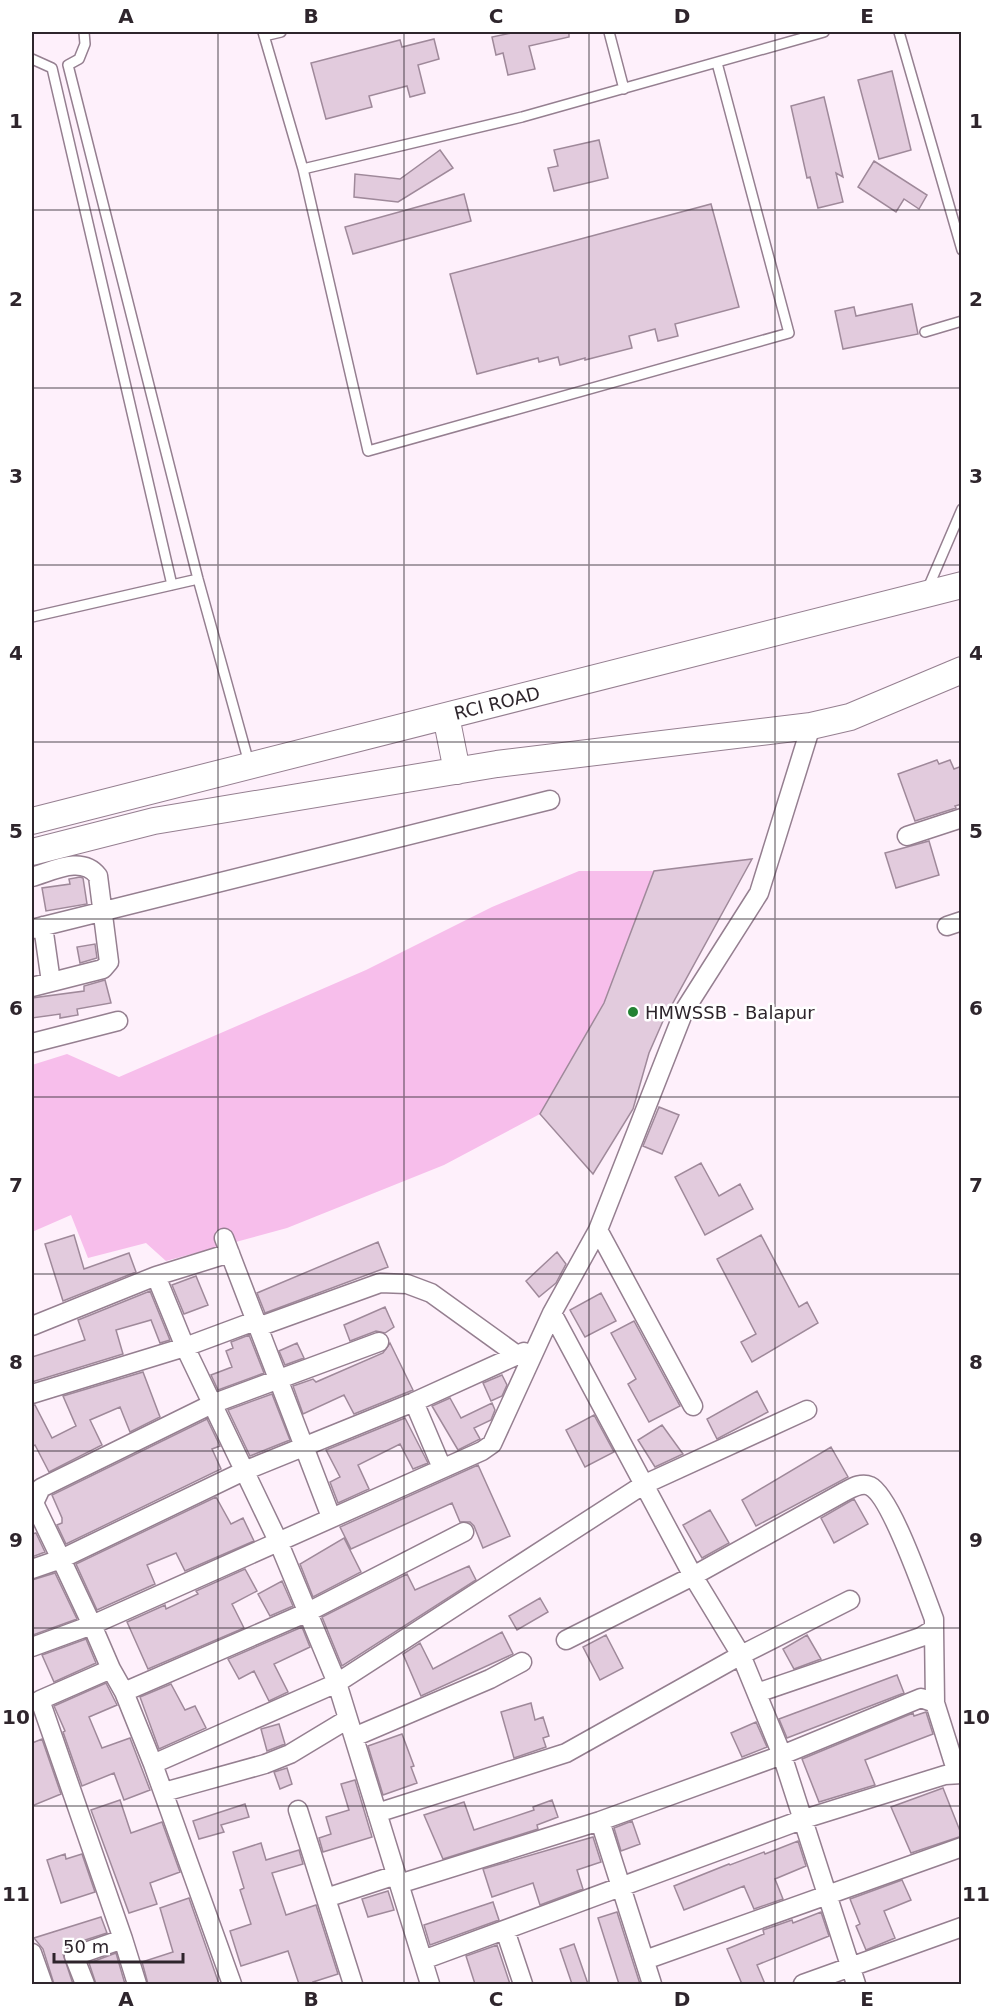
<svg xmlns="http://www.w3.org/2000/svg" width="993" height="2016" font-family="'DejaVu Sans',sans-serif">
  <rect width="100%" height="100%" fill="#fef0fb"/>
  <path fill="#f7beeb" d="M579 871H654L604 1003 540 1114 444 1165 287 1228 166 1261 146 1243 88 1258 71 1215 32 1232V1065L67 1054 119 1077 366 970 492 907Z"/>
  <path fill="#e2cbdd" stroke="#9f899a" stroke-width="1.5" d="M516 32H569V37L529 46 535 69 508 75 503 53 496 55 492 37Z
    M434 39 439 59 418 65 425 93 410 97 407 86 369 96 372 107 326 119 311 63 400 40 402 47Z
    M892 71 911 150 879 159 858 80Z
    M824 97 843 177 836 173 843 202 818 208 810 177 807 178 791 106Z
    M599 140 608 178 554 191 548 168 558 166 554 150Z
    M440 150 453 168 398 202 354 197 355 174 400 179Z
    M874 161 927 195 919 209 904 199 896 212 858 187Z
    M464 194 471 221 353 254 345 227Z
    M711 204 739 307 675 324 678 336 658 341 655 329 629 336 632 348 585 360V358L560 365 558 357 539 362 538 358 477 374 450 274Z
    M912 304 918 334 843 349 835 311 854 307 856 316Z
    M937 760 939 764 950 760 954 769 962 766V804L955 806 956 808 915 821 898 774Z
    M929 841 939 875 896 888 885 853Z
    M752 859 663 1021 649 1053 633 1109 593 1174 540 1114 604 1003 654 871Z
    M80 877 83 878 87 904 46 911 42 888 70 884 69 879Z
    M95 944 97 958 80 963 77 947Z
    M105 980 111 1003 77 1009 78 1015 60 1018V1014L32 1018V998L84 991V986Z
    M659 1107 679 1115 662 1154 643 1146Z
    M701 1163 719 1196 740 1184 753 1209 705 1235 675 1177Z
    M74 1235 84 1269 129 1253 136 1272 63 1301 45 1244Z
    M761 1235 799 1307 807 1302 818 1323 752 1362 741 1342 756 1334 717 1259Z
    M378 1242 388 1267 265 1313 257 1293Z
    M557 1252 566 1264 556 1283 539 1297 526 1281Z
    M196 1276 208 1305 184 1314 172 1285Z
    M150 1291 170 1340 160 1343 151 1320 116 1330 123 1354 32 1382V1357L85 1340 78 1320Z
    M601 1293 616 1321 585 1337 570 1310Z
    M385 1307 394 1327 385 1333 376 1331 350 1341 344 1325Z
    M634 1321 680 1406 649 1422 628 1384 636 1379 611 1333Z
    M249 1335 264 1373 218 1390 211 1375 232 1367 226 1351 233 1348 231 1342Z
    M297 1343 304 1358 285 1365 279 1351Z
    M390 1343 413 1390 354 1414 344 1395 303 1414 293 1386 313 1379 316 1382 383 1353Z
    M143 1372 160 1417 130 1432 120 1407 90 1420 102 1445 49 1472 35 1445 32 1447V1405H35L52 1438 76 1426 63 1396Z
    M502 1375 507 1385 502 1396 491 1401 483 1383Z
    M757 1391 768 1412 717 1439 707 1419Z
    M272 1394 290 1440 250 1456 228 1410Z
    M450 1398 461 1418 492 1403 495 1410 491 1420 474 1428 480 1439 458 1450 432 1406Z
    M594 1415 614 1452 585 1467 566 1430Z
    M405 1418 428 1463 413 1469 400 1444 358 1465 369 1489 338 1503 330 1482 340 1477 326 1450Z
    M207 1419 220 1446 212 1449 221 1469 66 1544 57 1525 62 1523V1518L52 1495Z
    M662 1425 683 1454 655 1467 638 1440Z
    M831 1447 848 1477 756 1526 742 1500Z
    M478 1465 510 1536 483 1548 474 1526 470 1522H460L452 1503 351 1549 340 1527Z
    M216 1497 231 1524 243 1518 254 1541 185 1571 176 1553 147 1565 155 1584 97 1610 76 1564Z
    M854 1499 868 1524 834 1543 821 1518Z
    M710 1510 729 1543 702 1558 683 1525Z
    M36 1533 45 1552 32 1557V1534Z
    M344 1538 361 1572 313 1597 300 1564Z
    M469 1566 476 1580 342 1666 322 1617 407 1574 415 1590Z
    M245 1569 257 1591 232 1604 244 1628 148 1669 127 1622 165 1605 166 1609 198 1594 196 1591Z
    M55 1573 77 1619 33 1635 32 1580Z
    M282 1581 293 1606 270 1616 258 1594Z
    M540 1598 548 1612 517 1630 509 1616Z
    M302 1627 310 1647 274 1664 288 1692 269 1701 254 1671 239 1679 228 1659Z
    M502 1632 513 1654 421 1696 403 1654 420 1643 433 1669Z
    M606 1635 623 1668 600 1680 583 1647Z
    M807 1635 821 1659 794 1669 783 1649Z
    M86 1639 96 1663 54 1682 42 1655Z
    M897 1675 904 1693 787 1738 779 1719Z
    M106 1683 117 1705 89 1717 102 1748 130 1738 150 1790 124 1800 114 1773 82 1786 63 1732 65 1731 54 1706Z
    M171 1684 185 1710 195 1706 206 1728 159 1749 140 1697Z
    M531 1703 535 1720 543 1717 549 1736 543 1738 546 1747 514 1758 501 1712Z
    M926 1712 933 1734 865 1760 875 1785 819 1802 802 1759 913 1713 914 1716Z
    M756 1722 767 1747 742 1757 731 1733Z
    M279 1724 285 1744 267 1751 261 1729Z
    M402 1734 414 1766 411 1767 417 1783 383 1795 368 1746Z
    M42 1739 61 1794 32 1806V1743Z
    M287 1768 292 1784 280 1789 274 1772Z
    M355 1780 372 1837 323 1852 319 1838 331 1834 326 1817 349 1810 341 1784Z
    M943 1788 962 1836 911 1853 891 1807Z
    M120 1800 131 1833 162 1822 180 1872 150 1883 157 1904 129 1913 91 1810Z
    M552 1800 558 1817 537 1825 538 1829 443 1859 424 1815 464 1802 474 1830 534 1810 533 1807Z
    M245 1804 249 1817 221 1825 224 1832 199 1839 193 1821Z
    M632 1821 640 1844 621 1851 614 1828Z
    M593 1837 601 1862 577 1870 583 1889 540 1905 533 1883 492 1897 483 1869Z
    M798 1841 806 1866 775 1879 783 1899 754 1909 744 1886 684 1910 674 1886 729 1864 730 1865 764 1852 765 1854Z
    M261 1843 266 1860 299 1850 303 1864 272 1873 286 1915 316 1905 338 1974 313 1982 314 1984H299L288 1951 241 1966 230 1931 251 1924 240 1890 244 1888 233 1852Z
    M65 1854 66 1859 82 1854 95 1892 61 1903 47 1860Z
    M902 1880 911 1900 884 1911 895 1938 866 1950 856 1926 860 1924 850 1899Z
    M388 1891 394 1910 368 1917 362 1899Z
    M189 1898 219 1984H148L142 1962 173 1952 160 1908Z
    M493 1902 499 1920 430 1945 424 1925Z
    M617 1912 640 1984H619L598 1918Z
    M821 1912 829 1936 757 1965 765 1984H742L727 1949 764 1934 763 1930 792 1920 793 1923Z
    M101 1917 107 1933 70 1945 63 1954 73 1984H54L43 1949 34 1938Z
    M574 1944 588 1984H572L560 1949Z
    M497 1945 510 1984H475L466 1956Z
    M116 1953 125 1984H96L89 1963Z"/>
  <g fill="none" stroke-linecap="round" stroke-linejoin="round">
    <defs>
      <path id="lane" d="M84 32 85 44 79 59 68 65 198 579 249 763
        M263 32 303 169 368 451 789 333 717 63
        M609 32 624 89
        M899 32 962 250
        M264 36 281 32
        M32 59 52 68 172 585
        M303 169 522 117 824 32
        M925 332 962 321
        M928 588 962 509
        M32 617 198 579"/>
      <path id="street" d="M907 836 962 818
        M32 877C53 871 82 855 98 876L109 962 103 969 32 987
        M43 926 51 982
        M947 926 962 921
        M32 929 550 800
        M32 1043 118 1021
        M598 1230 693 1406
        M224 1238 331 1517
        M156 1276 185 1347 278 1541 337 1683 153 1764 232 1984
        M552 1313 693 1576 741 1655 782 1755 856 1984
        M32 1326 156 1276 230 1253
        M258 1327 380 1283 407 1284 431 1293 517 1355
        M32 1394 185 1347 255 1321
        M414 1402 524 1352
        M442 1468 414 1402 244 1471 61 1559 92 1625 482 1451 492 1444 552 1313 598 1230 684 1011 759 893 811 726
        M32 1496 34 1503 41 1488 212 1404 379 1342
        M32 1504 34 1503 61 1559 32 1569
        M934 1629 935 1703
        M566 1640 693 1576 844 1492C852 1488 861 1482 870 1486 891 1496 924 1593 934 1619V1629L921 1637 757 1693
        M32 1647 92 1625 111 1669
        M124 1692 153 1764
        M354 1737 490 1679 522 1662
        M164 1792 265 1764 290 1754 348 1719
        M298 1810 353 1984
        M377 1813 566 1753 741 1655 850 1600
        M600 1821 652 1984
        M399 1884 600 1821 782 1755 921 1698 935 1703 957 1773
        M326 1898 396 1875
        M505 1930 523 1984
        M123 1939 40 1700 111 1669 124 1692 308 1612 464 1532
        M32 1953 43 1984
        M423 1960 804 1819 945 1775 962 1774
        M645 1960 962 1847
        M85 1984 74 1956 123 1939 137 1984
        M430 1984 337 1683 643 1485 807 1410
        M803 1984 962 1927"/>
      <path id="secondary" d="M446 716 457 771
        M32 821 962 585
        M32 852 154 821 497 764 811 726 850 717 962 670"/>
    </defs>
    <use href="#lane" stroke="#957f90" stroke-width="12"/>
    <use href="#street" stroke="#957f90" stroke-width="21"/>
    <use href="#secondary" stroke="#957f90" stroke-width="28"/>
    <use href="#lane" stroke="#fff" stroke-width="9"/>
    <use href="#street" stroke="#fff" stroke-width="18"/>
    <use href="#secondary" stroke="#fff" stroke-width="26"/>
  </g>
  <path fill="none" stroke="#2e252c" stroke-width="1.5" stroke-opacity="0.55" d="M218 32V1984M404 32V1984M589 32V1984M775 32V1984M32 210H962M32 388H962M32 565H962M32 742H962M32 919H962M32 1097H962M32 1274H962M32 1451H962M32 1628H962M32 1806H962"/>
  <circle fill="#238233" stroke="#fff" stroke-width="2" cx="633" cy="1012" r="6"/>
  <g text-anchor="middle" dominant-baseline="central" stroke-width="5" stroke-linejoin="round" paint-order="stroke">
    <g font-size="18" fill="#2e252c" stroke="#fff">
      <text transform="translate(497 703) rotate(-14)">RCI ROAD</text>
    </g>
    <g font-size="18" fill="#2e252c" stroke="#fff" text-anchor="start">
      <text x="645" y="1012">HMWSSB - Balapur</text>
    </g>
  </g>
  <rect width="993" height="2016" fill="none" stroke="#ffffff" stroke-width="66"/>
  <path d="M54 1953v9h129v-9" fill="none" stroke="#2e252c" stroke-width="3"/>
  <text x="63" y="1953" font-size="18" fill="#2e252c" stroke="#ffffff" stroke-width="4.5" paint-order="stroke">50 m</text>
  <rect x="33" y="33" width="927" height="1950" fill="none" stroke="#2e252c" stroke-width="2"/>
  <g font-size="20" text-anchor="middle" font-weight="bold" fill="#2e252c">
    <text x="126" y="23">A</text>
    <text x="311" y="23">B</text>
    <text x="496" y="23">C</text>
    <text x="682" y="23">D</text>
    <text x="867" y="23">E</text>
    <text x="16" y="128">1</text>
    <text x="976" y="128">1</text>
    <text x="16" y="306">2</text>
    <text x="976" y="306">2</text>
    <text x="16" y="483">3</text>
    <text x="976" y="483">3</text>
    <text x="16" y="660">4</text>
    <text x="976" y="660">4</text>
    <text x="16" y="838">5</text>
    <text x="976" y="838">5</text>
    <text x="16" y="1015">6</text>
    <text x="976" y="1015">6</text>
    <text x="16" y="1192">7</text>
    <text x="976" y="1192">7</text>
    <text x="16" y="1369">8</text>
    <text x="976" y="1369">8</text>
    <text x="16" y="1547">9</text>
    <text x="976" y="1547">9</text>
    <text x="16" y="1724">10</text>
    <text x="976" y="1724">10</text>
    <text x="16" y="1901">11</text>
    <text x="976" y="1901">11</text>
    <text x="126" y="2006">A</text>
    <text x="311" y="2006">B</text>
    <text x="496" y="2006">C</text>
    <text x="682" y="2006">D</text>
    <text x="867" y="2006">E</text>
  </g>
</svg>
